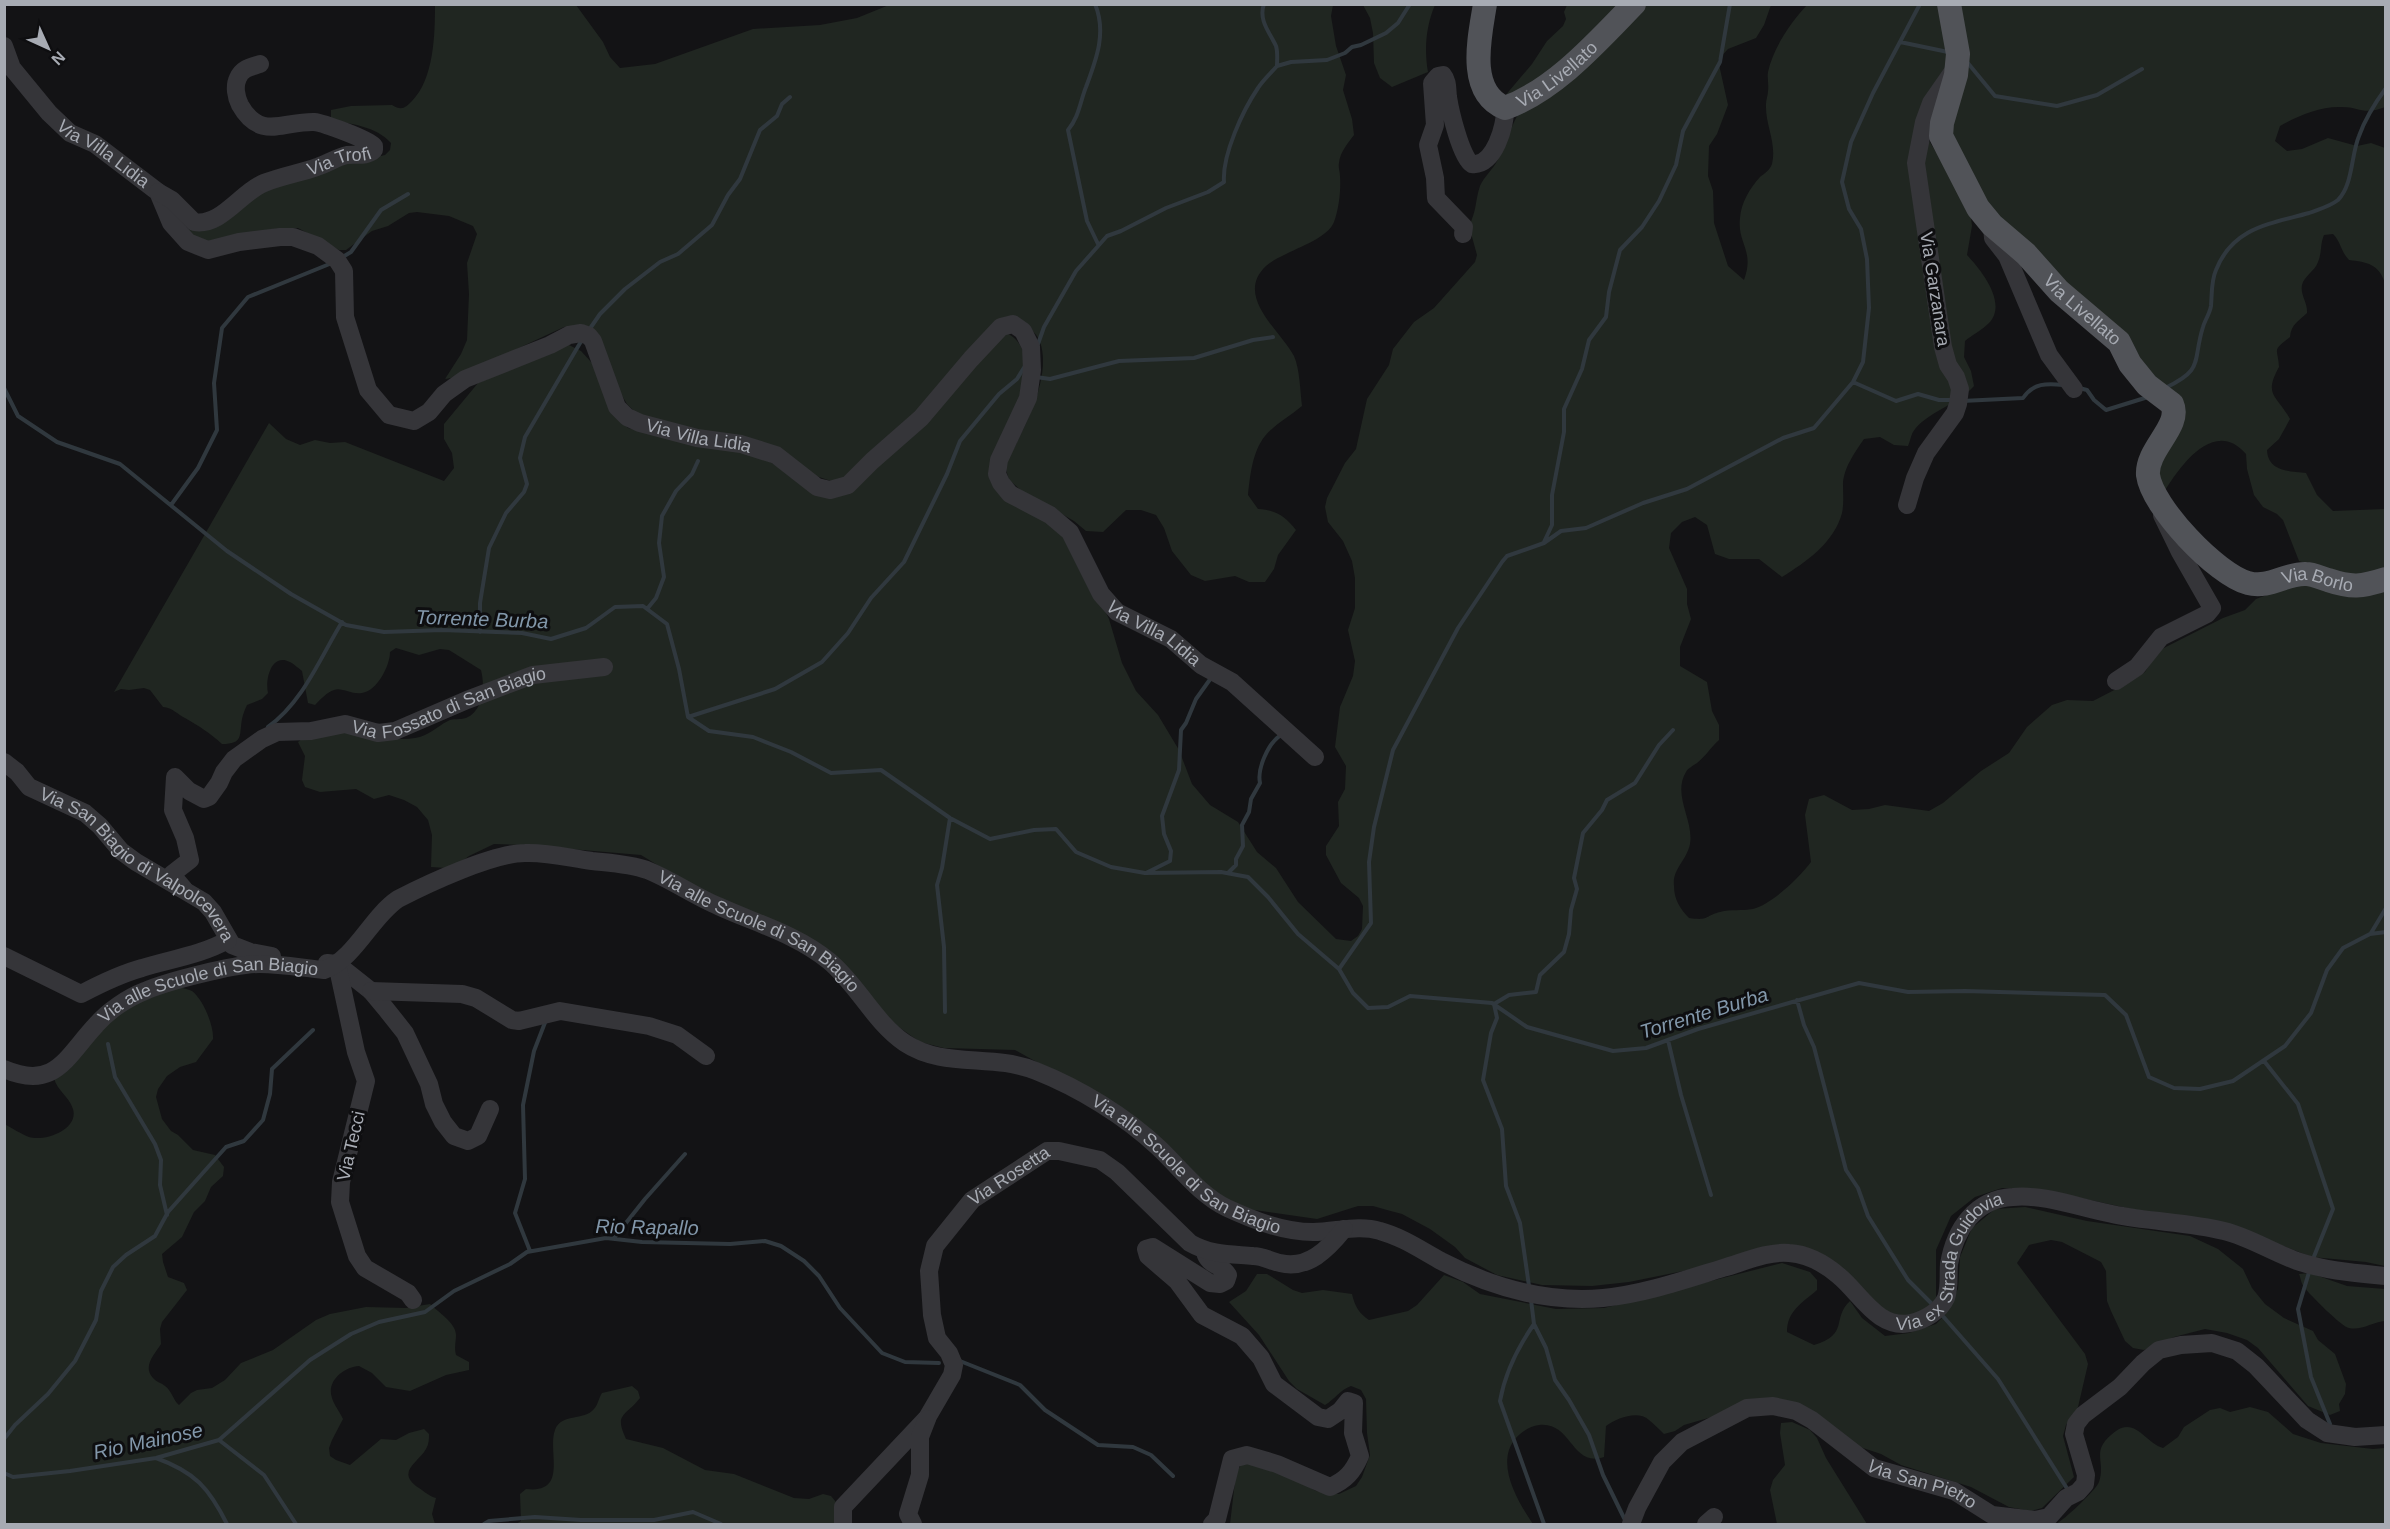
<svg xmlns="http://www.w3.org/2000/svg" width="2390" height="1529" font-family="Helvetica,sans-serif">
  <rect width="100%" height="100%" fill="#131315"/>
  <path fill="#202621" d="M435 5H576L603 42 610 57 620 68 655 64 753 29 820 25 857 18 889 5H1333L1331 16 1336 46 1346 75 1343 90 1352 119 1354 135C1348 143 1340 152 1339 163 1338 167 1340 172 1340 176 1341 190 1339 209 1334 222 1326 242 1283 251 1266 266 1234 296 1280 330 1294 356 1300 370 1300 391 1302 406 1290 416 1274 425 1265 436 1252 452 1250 477 1248 495L1258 509C1276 510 1285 516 1296 530L1278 555 1274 569 1265 582H1249L1235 576 1205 581 1191 575 1172 551 1164 528 1156 515 1141 510H1126L1103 532 1086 531 1074 521 1022 491 1009 480 1005 466C1021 433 1053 379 1040 342 1037 332 1025 325 1017 319L849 475 834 482 641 418 627 404 580 325 564 327 456 377 445 379 461 354 467 340 469 294 467 263 477 234 473 226 449 216 417 212 409 213 388 226 372 231 346 250H339L298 228 273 229 216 244 186 233 189 226 252 195 349 163 385 155 390 150 391 143C376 126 351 124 331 120V110L351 106 392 105C402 111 405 108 412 101 434 79 435 34 435 5Z
    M1363 5H1435C1426 26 1424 49 1428 72L1392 87 1380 78 1374 63 1373 33 1370 18Z
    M1567 5H1626L1557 70 1504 97 1532 64 1547 41 1563 26 1566 19 1564 12Z
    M1642 5H1771L1764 25 1756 38 1728 49 1718 60 1728 105 1717 134 1709 146 1708 176 1713 191 1714 223 1728 266 1744 280C1755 250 1737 244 1740 218 1741 203 1750 188 1760 177 1765 173 1770 170 1772 164 1777 143 1765 125 1766 104 1766 100 1768 95 1768 91 1769 85 1767 78 1768 72 1773 48 1791 22 1807 5H1942L1949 73 1929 111V141L1961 190 1970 210 1972 226 1967 255C1981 270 2008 303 1989 323 1982 330 1972 335 1965 341L1964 357 1971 371 1974 386C1957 405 1925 413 1913 432 1911 435 1910 442 1908 446L1894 445 1880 437 1864 439C1855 452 1843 469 1843 485 1843 494 1844 504 1842 513 1834 543 1806 562 1782 577L1759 559H1729L1715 554 1707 525 1695 517 1682 522 1671 533 1669 548 1687 589V604L1691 619 1680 647V666L1707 682 1712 711 1719 725V740C1711 747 1705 757 1697 763 1693 766 1688 768 1686 772 1672 795 1694 820 1690 844 1687 860 1672 869 1674 886 1674 899 1680 909 1689 918 1710 921 1704 916 1720 912 1731 909 1742 911 1753 909 1772 904 1799 878 1811 862L1805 815 1809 799 1824 795 1852 810 1869 809 1885 805 1929 811 1943 803 1981 771 2009 753 2027 727 2052 705 2067 700 2093 701 2122 686 2145 672 2158 651 2223 618 2245 610 2256 599 2291 586 2385 585V1266L2366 1262 2312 1257 2220 1222 2132 1209 2048 1191 2002 1188 1975 1197 1951 1216 1936 1250V1301L1910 1318 1885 1313 1824 1258 1703 1267 1629 1282 1592 1286 1542 1285 1497 1275 1465 1258 1455 1247 1430 1229 1402 1214 1387 1210 1373 1206H1358L1317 1219 1254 1210 1220 1200 1092 1093 1015 1050 944 1048 920 1042 893 1023 841 961 695 888 641 855 523 845 494 844 469 856 454 867 446 868 431 867 432 835 428 820 417 807 404 800 389 795 374 799 356 789 320 792 305 787 302 780 305 756 298 742C327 719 380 744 415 738 429 736 436 727 448 721 453 718 460 720 466 718 484 710 485 686 481 670L449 650 440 649 419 655 396 648 390 652C390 666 377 691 362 693 352 695 342 687 334 690 327 692 320 700 315 705L308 703 302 671C298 668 294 664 290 662 271 652 265 680 268 693L262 699 247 705C245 709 243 714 242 719 239 735 244 744 222 744 210 733 199 726 185 718 177 714 173 708 163 707L150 690 144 688 129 690 121 689 114 692 269 423 286 439 300 445 315 440 330 443 345 442 444 481 454 468 452 453 444 439V424L478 383 567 344 581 351 592 363 611 412 628 428 690 444 738 449 770 462 833 498 1004 332C1053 351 1004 440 991 470L1067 535 1080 559 1109 619 1122 663 1136 691 1158 715 1179 750 1192 784 1210 805 1238 822 1257 852 1276 868 1298 902 1336 939 1351 941 1358 936 1362 929 1363 906 1359 898 1341 883 1326 855V846L1339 826 1338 802 1345 789 1346 766 1335 747 1340 707 1353 676 1355 661 1348 630 1355 608V578L1352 561 1343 541 1328 522 1325 507 1327 498 1345 463 1356 449 1367 399 1389 365 1393 349 1414 322 1434 308 1475 262 1477 255 1469 226C1477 210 1475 201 1480 186 1484 177 1491 171 1496 163 1507 145 1510 125 1522 108Z
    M1953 5H2385V107C2362 116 2360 106 2339 107 2318 107 2298 116 2280 126L2275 141 2287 151 2302 149 2328 138 2357 146 2371 143 2385 148V283C2379 264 2367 262 2349 260 2341 252 2341 242 2333 234L2324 235C2320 244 2322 253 2318 262 2315 271 2304 276 2302 285 2300 295 2308 303 2307 313 2299 321 2291 324 2290 337 2271 352 2278 347 2279 367 2263 396 2277 395 2290 419L2279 439 2267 450C2268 472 2290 471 2306 473L2317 495 2333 511 2385 509V573L2342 576 2299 561 2283 520 2277 514 2263 507 2254 495 2247 469 2246 454C2214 417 2179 467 2163 494L2157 469 2180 423 1989 212 1950 142Z
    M178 987C183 988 188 989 192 991 203 999 214 1026 213 1039L196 1062 180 1067 167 1076 158 1089 156 1097 162 1119 171 1131 178 1135 193 1150 215 1155 224 1167 223 1176 211 1187 205 1201 194 1212 182 1237 162 1254 163 1262 168 1277 184 1283 187 1290 162 1322 160 1329 161 1344C155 1354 142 1366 153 1378 156 1382 162 1383 165 1386 172 1391 173 1400 179 1405L191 1393 197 1390 212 1388 225 1380 241 1363 273 1350 316 1320 330 1314 366 1307 406 1308 430 1304C438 1312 456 1323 456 1335 456 1342 454 1347 456 1355L469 1362V1370L446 1375 410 1391 386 1387 372 1373 359 1366C344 1367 326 1381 332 1398 334 1405 340 1412 343 1419L332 1440 329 1448 330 1456 336 1460 350 1465 381 1439 396 1440 409 1433 424 1429 429 1434C429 1439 429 1444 426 1449 418 1463 395 1472 419 1488 425 1492 429 1496 436 1498L432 1514 435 1524H5L4 1124C12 1128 21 1134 29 1137 45 1142 79 1129 73 1109 69 1096 57 1091 54 1078L112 1013Z
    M2025 1207 2087 1221 2190 1236 2218 1249 2243 1269 2252 1288 2265 1304 2284 1318 2313 1331 2318 1340 2335 1354 2346 1384 2345 1394 2339 1404 2340 1411 2330 1415 2308 1406 2258 1348 2247 1340 2227 1333 2205 1329 2174 1337 2144 1350 2133 1348 2125 1341 2111 1311 2107 1301 2106 1271 2101 1262 2062 1242 2051 1240 2029 1245 2017 1263 2085 1354 2088 1364 2078 1407 2066 1425 2063 1436 2074 1477 2042 1508 2031 1511 2009 1507 1971 1487 1901 1465 1881 1454 1860 1447 1818 1415 1722 1414 1684 1425 1675 1431 1664 1434C1659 1429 1654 1424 1649 1420 1638 1410 1617 1418 1606 1426L1604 1457C1571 1468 1572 1421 1539 1425 1530 1426 1521 1432 1515 1439 1495 1464 1518 1502 1533 1524H1230L1236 1473 1244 1460 1277 1469 1316 1491 1339 1494 1356 1486 1362 1477 1370 1455 1367 1433 1366 1399 1361 1390 1351 1386C1340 1390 1335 1399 1325 1405L1297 1389 1289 1381 1259 1335 1229 1302 1246 1291 1257 1274H1267L1293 1290 1302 1293 1323 1290 1352 1294C1355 1307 1359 1313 1369 1320L1408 1311 1417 1305 1444 1275 1463 1282 1480 1294 1556 1309 1604 1308 1782 1263 1810 1272 1817 1280V1290C1802 1303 1787 1311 1787 1332L1814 1345C1850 1334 1831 1319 1850 1301L1862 1318 1885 1336 1909 1333 1936 1324 1944 1316 1958 1289 1960 1257 1972 1228 1995 1209Z
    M2310 1273 2347 1286 2385 1289V1321C2373 1322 2361 1331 2349 1328 2343 1328 2309 1294 2304 1287 2301 1283 2301 1279 2299 1274Z
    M632 1386 638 1391 640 1398C625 1417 614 1413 626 1439L663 1448 705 1470 734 1474 794 1498 809 1499 823 1494 831 1496 836 1502 834 1524H516L521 1521 520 1494 526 1489C569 1494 547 1451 555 1430 561 1413 584 1421 594 1409 598 1405 599 1397 602 1393Z
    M2250 1407 2268 1412 2293 1434 2321 1443 2373 1449 2385 1448V1524H2056C2063 1521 2097 1489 2099 1482 2106 1462 2091 1452 2111 1435 2116 1431 2120 1427 2127 1427 2140 1427 2149 1444 2163 1448L2178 1437 2184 1427 2210 1410 2220 1408 2230 1412Z
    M1792 1422 1810 1430 1817 1438 1826 1458 1867 1524H1777L1770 1490 1773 1480 1785 1465 1780 1433 1781 1423Z"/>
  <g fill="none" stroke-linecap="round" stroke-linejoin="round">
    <path stroke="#30383e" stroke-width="4" d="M1095 4C1107 33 1096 60 1086 87 1080 102 1079 117 1068 130L1087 221 1098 244
      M1900 42 1948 52
      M1967 62 1995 96 2057 106 2097 95 2142 69
      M1277 66 1291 62 1327 60 1345 53 1352 47 1361 45 1386 33 1398 23 1410 4
      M341 258 351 252 381 210 408 194
      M589 330 600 314 625 289 660 262 678 254 712 225 728 195 740 179 760 130 777 116 782 104 790 97
      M1038 344 1044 327 1076 271 1107 236 1121 231 1166 208 1208 192 1224 182C1222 155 1243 110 1258 88 1263 80 1271 73 1277 66 1277 60 1278 52 1276 46 1270 33 1258 20 1264 4
      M1036 377 1050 379 1119 361 1194 358 1253 340 1273 337
      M1853 382 1896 401 1918 394 1939 400H1952
      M4 388 18 416 57 442 120 464 227 551 291 594 346 625 384 632 442 630 522 633 551 639 586 628 615 607 643 606 667 624 679 669 688 717 709 731 753 737 791 752 831 773 881 770 950 818 990 839 1034 830 1056 829 1076 852 1111 867 1145 873 1221 872 1248 877 1268 897 1298 934 1339 969 1353 993 1368 1008 1388 1007 1410 996 1492 1003 1527 1027 1613 1051 1646 1048 1698 1029 1859 983 1908 992 1965 991 2105 995 2126 1015 2149 1077 2174 1088 2200 1089 2233 1081 2285 1046 2311 1013 2327 970 2343 948 2370 934 2386 932
      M2079 388 2087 390 2094 400 2106 410 2148 397
      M2165 388C2205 369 2192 362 2203 327 2205 320 2210 313 2211 306 2212 294 2211 281 2216 270 2233 227 2270 224 2309 213 2319 209 2329 207 2338 200 2353 185 2351 155 2359 136 2365 119 2375 103 2386 88
      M1962 401 2023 398C2033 383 2047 383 2063 385
      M171 505 198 468 217 430 214 383 222 328 248 297 332 263
      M1544 542 1552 525V495L1564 432V409L1582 369 1589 340 1606 317 1609 292 1620 250 1642 227 1659 201 1676 165 1683 131 1720 62 1730 4
      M647 609 656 598 664 577 659 543 662 516 676 491 692 474 698 461
      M480 632V603L489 548 506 513 524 492 527 484 520 458 525 437 583 338
      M688 717 775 689 822 662 848 633 871 598 904 562 947 474 960 441 999 394 1017 379 1025 366
      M268 727C303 702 320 658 342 622
      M1146 873 1170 861 1171 851 1164 834 1162 816 1179 770 1181 730 1186 723 1196 699 1211 678
      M1228 873 1236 865V859L1243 846 1242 825 1249 812 1251 799 1260 783C1257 769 1268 743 1281 735
      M2371 933 2386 908
      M1339 969 1371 923 1369 862 1374 827 1393 750 1458 628 1502 562 1507 556 1544 543 1561 531 1586 528 1643 503 1687 489 1783 438 1814 428 1853 382 1863 362 1869 308 1867 259 1861 229 1849 209 1842 182 1851 142 1873 93 1920 4
      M1797 1000 1804 1025 1814 1047 1846 1170 1858 1188 1868 1216 1908 1280 1934 1306
      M945 1012 944 947 937 885 942 868 950 818
      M1668 1040 1681 1095 1711 1195
      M108 1044 115 1077 155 1144 161 1160 160 1185 167 1215
      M2264 1061 2298 1104 2333 1209 2313 1259
      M614 1238 645 1199 685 1154
      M530 1251 515 1213 525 1179 523 1105 534 1051 546 1020
      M2310 1269 2298 1309 2311 1377 2330 1424
      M1529 1286 1520 1223 1506 1186 1502 1129 1483 1080 1491 1033 1497 1018 1494 1004 1509 995 1536 992 1540 975 1564 952 1569 934 1571 910 1577 889 1574 878 1583 833 1602 810 1607 800 1635 783 1659 745 1673 730
      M1531 1300 1534 1324C1518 1347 1505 1373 1500 1401L1544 1524
      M1941 1314 1998 1379 2068 1490
      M1534 1324 1546 1348 1555 1380 1569 1400 1589 1435 1603 1475 1624 1518
      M960 1361 1020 1385 1045 1410 1098 1445 1133 1447 1151 1455 1173 1476
      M4 1439 15 1425 48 1394 75 1361 96 1320 101 1291 113 1267 126 1255 155 1236 168 1212 226 1147 244 1141 263 1120 270 1094 272 1069 313 1030
      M219 1440 310 1360 351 1334 379 1322 425 1312 454 1291 510 1264 527 1252 606 1238 642 1242 730 1244 765 1241 781 1246 804 1261 819 1276 840 1308 882 1353 905 1362 939 1363
      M156 1458C195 1472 209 1488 227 1524
      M4 1473 13 1477 70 1471 156 1458 219 1440 264 1475 296 1524
      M484 1524 489 1521 535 1517 581 1520H654L693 1512 721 1524"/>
    <g stroke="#353539" stroke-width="18">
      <path id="s1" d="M4 46 12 68 49 113 70 133 95 144 158 192 171 223 188 242 208 250 239 242 280 237H293L318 246 337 260 344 271 345 317 368 390 389 415 414 421 429 412 444 394 465 379 550 345 569 335 581 333 589 336 593 341 617 407 627 417 640 423 697 438 741 444 776 455 817 487 830 490 848 485 872 461 921 418 971 359 1001 327 1013 324 1023 331 1031 347 1032 370 1028 398 999 460 997 474 1001 483 1010 494 1050 515 1070 532 1101 594 1117 612 1171 639 1201 665 1232 682 1315 757"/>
      <path id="s2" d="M158 192 172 200 194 222C221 227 241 192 264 183 282 176 300 173 317 167 327 164 337 157 347 155 356 154 367 157 374 150V146C367 139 324 123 314 122 284 121 260 141 240 105 236 97 234 86 238 78 242 68 251 67 260 64"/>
      <path d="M1992 227 1993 238 2007 256 2049 355 2074 389"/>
      <path d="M1463 234 1464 227 1436 198 1435 178 1428 145 1435 125 1432 83 1438 76 1443 75C1448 81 1447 89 1448 97 1450 110 1461 158 1472 164 1494 167 1506 125 1505 108"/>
      <path d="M1907 505 1915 478 1926 453 1955 413 1958 404 1960 389 1956 377 1948 365 1943 347 1916 163 1924 122 1931 103 1954 70"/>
      <path d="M2116 681 2137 667 2161 637 2207 614 2212 608 2180 552 2162 515"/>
      <path id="s3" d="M4 762 17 772 29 787 85 813 100 826 121 851 136 862 204 902 213 912 232 945 250 952 272 956"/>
      <path id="s4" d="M184 889 173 876 172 874 190 860 185 838 173 810 175 777 189 791 204 799 209 797 219 783 224 772 234 759 262 739 277 732 311 731 345 724 378 733 395 731 467 700 533 675 604 667"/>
      <path d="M4 956 81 994C100 984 120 974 142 968 171 959 201 955 228 940"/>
      <path d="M327 963 337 964 371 991 386 1009 405 1033 429 1084 434 1104 443 1122 454 1136 468 1141 478 1136 490 1109"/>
      <path d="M337 964 356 1052 366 1081 341 1182 340 1202 357 1256 365 1268 408 1293 413 1300"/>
      <path d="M371 991 462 994 476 998 512 1020 519 1021 560 1011 649 1026 677 1035 706 1056"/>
      <path id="s5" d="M4 1069C55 1091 66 1057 96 1025 108 1011 127 998 145 991 168 981 235 964 260 964 282 964 303 968 324 970 355 959 371 917 398 899 427 884 493 853 525 853 547 852 570 858 592 861 610 863 630 864 647 870 672 880 694 896 718 906 755 923 796 934 829 961 858 985 874 1022 905 1043 944 1069 992 1053 1036 1071 1079 1088 1125 1116 1159 1148 1181 1169 1200 1195 1227 1208 1253 1220 1283 1232 1313 1232 1336 1232 1358 1224 1380 1231 1402 1237 1421 1250 1441 1261 1491 1287 1546 1303 1603 1298 1644 1294 1684 1280 1723 1268 1744 1262 1768 1251 1789 1253 1808 1254 1825 1264 1839 1276 1861 1294 1878 1330 1911 1323 1925 1320 1940 1311 1946 1298 1950 1287 1948 1276 1949 1264 1955 1229 1975 1199 2013 1197 2045 1194 2080 1208 2112 1214 2149 1222 2188 1222 2224 1231 2249 1237 2272 1252 2297 1261 2326 1271 2355 1273 2386 1276"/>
      <path d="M1205 1252C1208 1266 1222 1264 1228 1275L1226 1281 1220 1284 1210 1283 1153 1247 1146 1249 1148 1256 1177 1281 1202 1315 1242 1336 1261 1358 1274 1384 1318 1417 1328 1419 1340 1411 1348 1401 1354 1403 1353 1433 1360 1456C1353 1472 1346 1480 1330 1487L1277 1464 1247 1455 1232 1459 1217 1519 1212 1524"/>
      <path id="s6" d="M843 1524V1507L927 1418 952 1375 954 1365 949 1353 937 1338 932 1315 929 1271 935 1246 972 1200 1047 1151H1059L1100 1160 1117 1172 1190 1243C1211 1255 1230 1254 1253 1256 1262 1256 1271 1261 1280 1263 1308 1270 1328 1249 1344 1229"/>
      <path d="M913 1524 908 1514 920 1475V1437L927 1419"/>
      <path id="s7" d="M1631 1524 1637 1508 1662 1462 1682 1442 1747 1408 1773 1406 1796 1411 1812 1420 1874 1468 1954 1491 1992 1515 2035 1520 2049 1517 2066 1498 2078 1492 2085 1484 2086 1475 2074 1434 2076 1424 2083 1415 2120 1387 2143 1363 2159 1350 2181 1345 2212 1343 2237 1351 2256 1366 2307 1420 2327 1433 2355 1437 2386 1435"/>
      <path d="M1706 1524 1714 1517"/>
    </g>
    <g stroke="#515358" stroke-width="24">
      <path id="s8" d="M1485 4C1480 36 1466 92 1505 108 1555 90 1598 41 1634 4"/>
      <path id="s9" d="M1949 4 1958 54 1956 75 1942 123 1941 136 1978 208 1992 225 2026 254 2059 291 2119 342 2130 364 2147 385 2172 404C2182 426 2146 449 2148 475 2152 507 2217 575 2248 583 2269 589 2286 573 2306 574 2313 574 2321 578 2328 580 2352 588 2361 587 2386 579"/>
    </g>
  </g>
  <g text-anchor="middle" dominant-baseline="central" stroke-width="6" stroke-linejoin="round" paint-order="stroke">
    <g font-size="18" fill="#a7abb3" stroke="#0e0e10">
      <text stroke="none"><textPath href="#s8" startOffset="177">Via Livellato</textPath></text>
      <text stroke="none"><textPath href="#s1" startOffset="150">Via Villa Lidia</textPath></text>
      <text stroke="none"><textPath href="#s2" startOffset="208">Via Trofi</textPath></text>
      <text transform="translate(1935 289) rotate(81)">Via Garzanara</text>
      <text stroke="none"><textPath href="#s9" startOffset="362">Via Livellato</textPath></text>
      <text stroke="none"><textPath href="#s1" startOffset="994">Via Villa Lidia</textPath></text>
      <text stroke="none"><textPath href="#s9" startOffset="794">Via Borlo</textPath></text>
      <text stroke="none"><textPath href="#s1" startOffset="1786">Via Villa Lidia</textPath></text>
      <text stroke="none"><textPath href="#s4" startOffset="446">Via Fossato di San Biagio</textPath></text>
      <text stroke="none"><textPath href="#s3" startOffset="171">Via San Biagio di Valpolcevera</textPath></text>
      <text stroke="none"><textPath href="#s5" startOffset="848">Via alle Scuole di San Biagio</textPath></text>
      <text stroke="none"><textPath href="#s5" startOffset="236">Via alle Scuole di San Biagio</textPath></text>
      <text transform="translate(351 1146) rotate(-77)">Via Tecci</text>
      <text stroke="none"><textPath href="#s5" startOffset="1350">Via alle Scuole di San Biagio</textPath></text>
      <text stroke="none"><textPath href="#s6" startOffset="428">Via Rosetta</textPath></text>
      <text stroke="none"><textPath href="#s5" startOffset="2217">Via ex Strada Guidovia</textPath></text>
      <text stroke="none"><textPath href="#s7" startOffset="368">Via San Pietro</textPath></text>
    </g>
    <g font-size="20" font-style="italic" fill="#8297aa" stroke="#0e0e10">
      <text transform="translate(482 619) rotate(2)">Torrente Burba</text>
      <text transform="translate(1704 1013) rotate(-17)">Torrente Burba</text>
      <text transform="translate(647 1227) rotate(1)">Rio Rapallo</text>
      <text transform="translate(148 1441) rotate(-12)">Rio Mainose</text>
    </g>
  </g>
  <rect width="2390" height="1529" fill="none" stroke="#a7abb3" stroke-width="12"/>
  <g transform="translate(48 48) rotate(135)" stroke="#0e0e10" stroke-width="4.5" paint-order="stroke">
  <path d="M0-4.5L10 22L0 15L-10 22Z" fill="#a7abb3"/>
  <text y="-9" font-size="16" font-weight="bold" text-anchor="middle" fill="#a7abb3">N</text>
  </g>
</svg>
